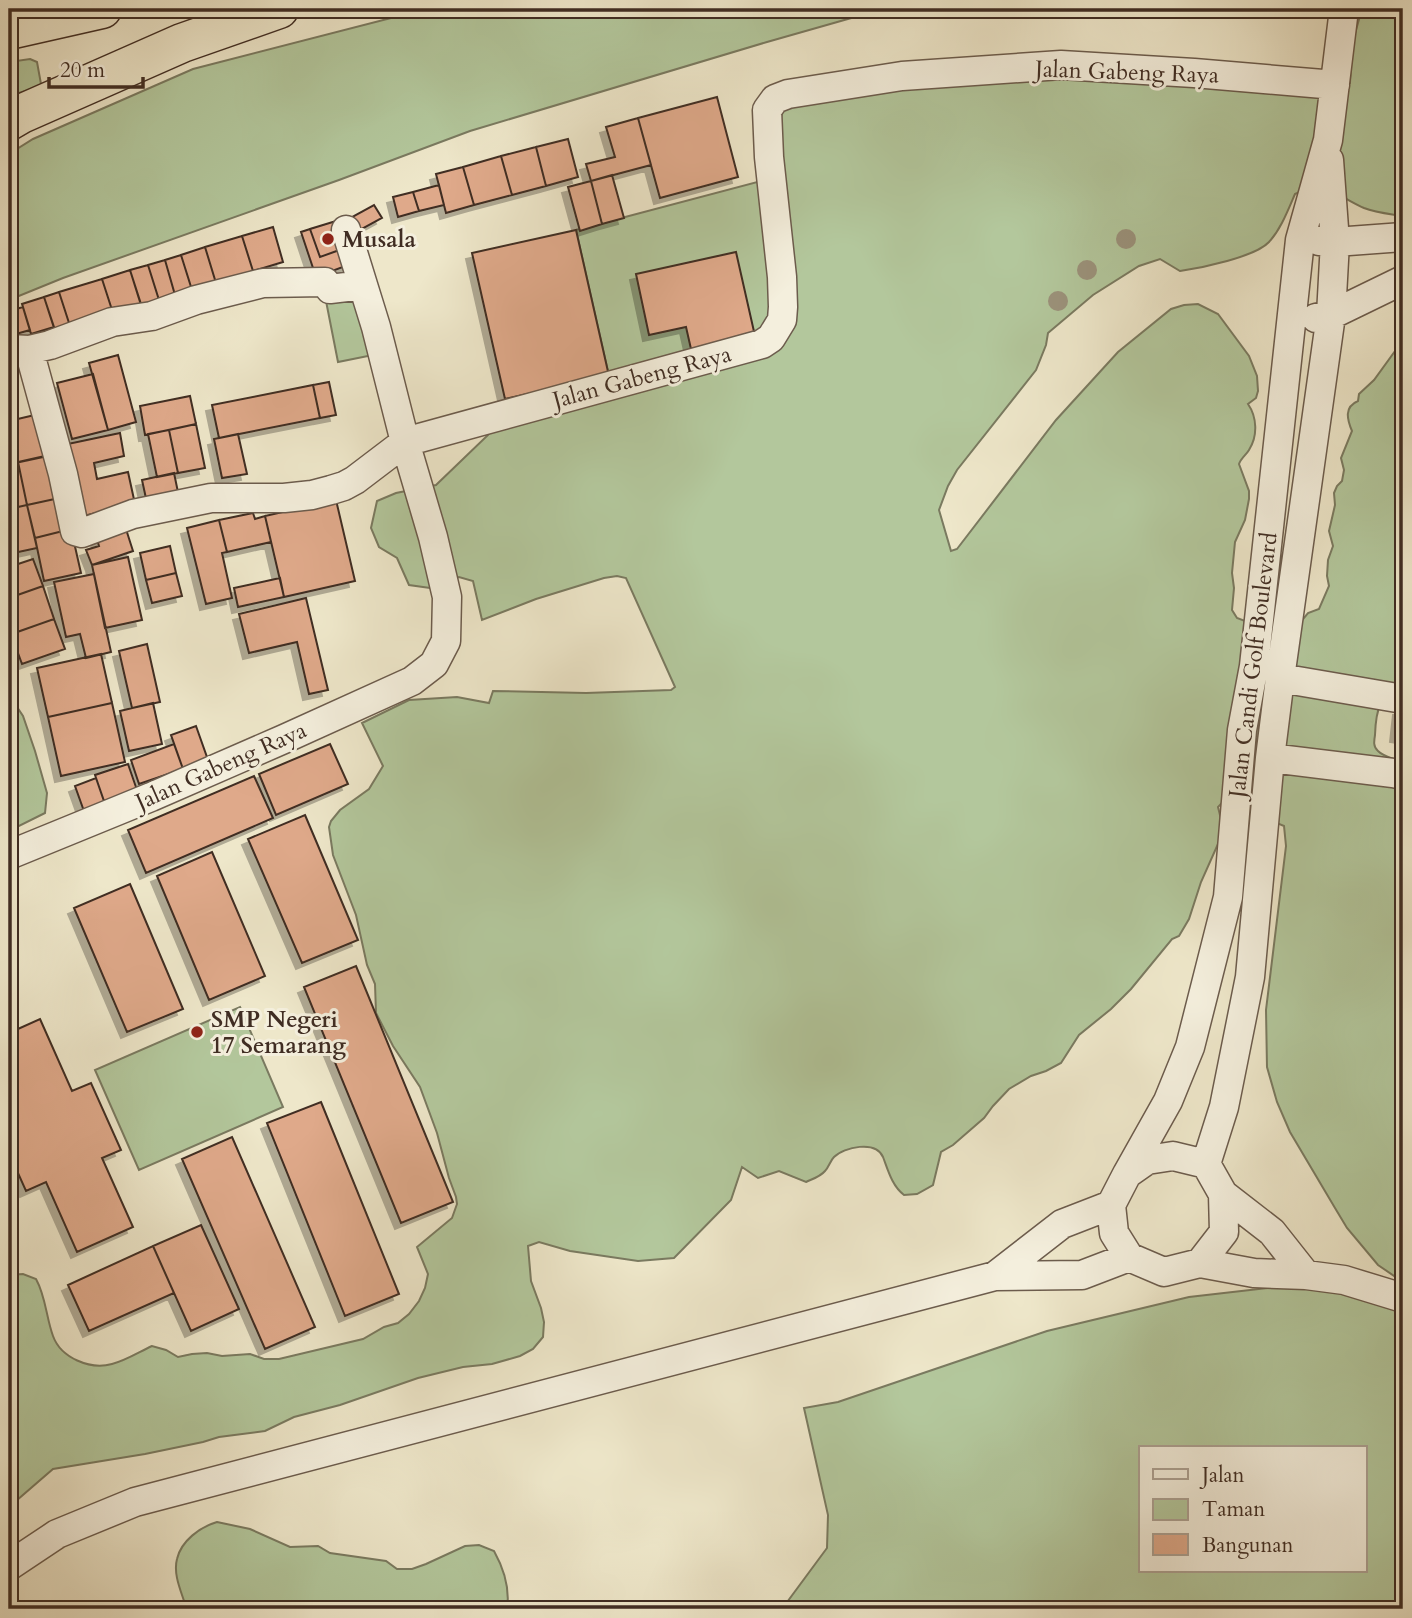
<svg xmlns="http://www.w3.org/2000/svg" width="1412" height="1618" font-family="Cardo,serif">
  <defs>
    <filter id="shadow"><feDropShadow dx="-6" dy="6" stdDeviation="0" flood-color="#0004"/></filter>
  </defs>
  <rect width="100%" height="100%" fill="#eee7ca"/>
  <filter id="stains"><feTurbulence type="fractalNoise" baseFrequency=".00286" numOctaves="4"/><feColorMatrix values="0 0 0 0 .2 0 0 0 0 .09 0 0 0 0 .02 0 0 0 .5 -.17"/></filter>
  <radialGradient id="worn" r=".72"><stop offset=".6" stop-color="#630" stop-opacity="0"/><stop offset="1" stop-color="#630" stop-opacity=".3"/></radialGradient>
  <path fill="#b3c79c" stroke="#7a7a60" stroke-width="2" fill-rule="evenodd" d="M426 9H883L767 42 470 131 339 180 63 278 9 300V154L33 139 193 69Z
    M1362 9H1403V216C1391 214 1376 213 1364 208 1337 196 1327 180 1295 194 1288 210 1281 229 1269 242 1255 257 1201 268 1180 271L1160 259 1139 266 1093 295 1048 333 1046 345 1036 370 957 470 948 486 939 510 951 551 957 549 1056 420 1118 352 1171 309 1184 305 1198 304 1218 314 1249 356 1257 376 1258 391 1256 398 1248 404C1257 417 1258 436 1249 450 1246 455 1241 458 1239 464L1249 491V499L1245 520 1235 542 1232 573 1234 588 1232 610 1237 618 1279 634 1299 624 1308 613 1319 609 1329 586 1327 576 1328 560 1333 546 1329 531 1335 505 1334 493 1337 486 1342 481 1344 470 1341 458 1352 431C1347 419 1344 407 1358 401L1359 394 1374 380 1403 340V684C1379 701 1376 706 1375 735 1374 741 1373 747 1378 751 1385 758 1396 758 1403 764V809L1399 815 1403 818V1282L1378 1265 1347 1228 1335 1208 1290 1132 1277 1102 1267 1067 1266 1010 1286 846 1284 826C1265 819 1248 804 1235 789L1218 807 1222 823V835L1201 882 1189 919 1179 936 1172 939 1131 989 1111 1009 1079 1035 1061 1063 1046 1071 1031 1076 1009 1089 993 1106 984 1118 953 1145 941 1152 933 1185 917 1194 904 1195C892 1186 888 1170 883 1157 876 1140 844 1147 834 1157 830 1161 829 1167 825 1171 820 1177 812 1179 806 1182L779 1171 758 1178 742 1167 731 1200 674 1258 638 1261 570 1251 539 1242 528 1246 531 1281 541 1308 544 1322 543 1337 533 1349 520 1356 492 1364 463 1367 418 1378 340 1405 294 1417 265 1431 219 1437 203 1442 145 1454 53 1469 9 1507V1275L23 1274 36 1279C46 1297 46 1317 53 1336 61 1358 90 1370 112 1364 125 1361 139 1352 152 1346L166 1350 178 1357 192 1354 207 1353 222 1356 250 1354 264 1359H279L363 1339 384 1327 398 1323 409 1314 419 1301 425 1288 428 1274 417 1247 452 1218 457 1204 456 1197 449 1178 437 1133 420 1087 393 1046 376 1013 375 984 367 965 356 915 333 855 329 827 331 821 340 810 369 789 383 766 362 723 409 700 457 697 489 703 493 691 586 693 671 690 675 687 626 578 617 576 604 578 536 599 482 620 473 581 459 577 430 588 409 585 397 558 379 547 371 528 377 501 396 493 436 485 488 435 496 410 505 399 609 376 576 230 765 180 784 105 1061 68 1335 87 1350 83 1352 44Z
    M30 59 37 62 41 84 32 89 9 96V62Z
    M361 294 373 355 338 362 326 301Z
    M9 695 23 716 35 751 47 793 45 813 9 831Z
    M240 1007 283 1107 139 1170 95 1070Z
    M1304 1284 1403 1308V1609H782L827 1548 828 1515 804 1408 838 1402 1047 1331 1189 1297ZM1141 1448H1365V1571H1141Z
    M217 1522 250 1529 290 1547 318 1546 330 1553 386 1561 397 1569H412L426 1564 465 1546 479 1545 494 1551C504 1569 510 1589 507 1609H183L185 1604C181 1591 173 1574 177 1559 181 1541 200 1527 217 1522Z"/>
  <path fill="#dfa98a" stroke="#402d23" stroke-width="2" filter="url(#shadow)" d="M717 97 738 177 660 198 638 118Z
    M638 118 651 165 591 181 586 164 615 157 606 127Z
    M568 139 578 177 546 186 536 147Z
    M536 147 546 186 512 195 501 156Z
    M501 156 512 195 474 205 463 167Z
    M463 167 474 205 446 213 436 174Z
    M612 175 624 218 602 224 591 181Z
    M591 181 602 224 580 231 568 187Z
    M439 185 444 205 419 211 413 192Z
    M413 192 419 211 398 217 393 197Z
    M374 205 382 218 360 230 352 217Z
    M336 221 345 248 320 257 310 229Z
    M273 227 283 262 253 271 242 236Z
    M310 229 320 257 345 248 351 264 316 277 301 232Z
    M576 230 609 376 505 399 472 253Z
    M242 236 253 271 216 283 205 247Z
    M205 247 216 283 192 290 181 255Z
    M736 252 755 336 691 349 686 327 649 335 636 274Z
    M181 255 192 290 175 295 165 260Z
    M165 260 175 295 159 300 148 265Z
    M148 265 159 300 141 305 130 270Z
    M130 270 141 304 113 313 102 279Z
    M102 279 113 313 70 326 59 292Z
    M59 292 70 326 55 331 44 297Z
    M44 297 54 327 31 334 22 304Z
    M23 307 30 330 9 336V311Z
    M118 355 136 422 108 430 89 363Z
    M93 374 108 430 72 439 57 383Z
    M329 382 336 415 320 418 313 385Z
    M313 385 320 418 219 438 212 405Z
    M190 396 196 424 145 435 140 406Z
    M39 414 48 456 15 463 9 433V421Z
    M196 424 205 468 178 473 169 430Z
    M169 430 178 473 157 477 148 434Z
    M9 433 15 463 9 464Z
    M120 433 124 456 94 463 97 479 128 472 135 504 79 517 63 445Z
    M238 434 247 474 222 478 214 439Z
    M54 454 64 497 27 505 18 462Z
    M18 462 27 505 9 509V464Z
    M174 473 179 497 147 503 142 480Z
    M64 497 71 529 35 538 27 505Z
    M336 500 355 581 284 597 265 516Z
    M27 505 37 548 9 554V509Z
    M253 513 255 519 265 516 271 542 227 552 219 520Z
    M219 520 227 552 222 553 232 598 206 604 187 528Z
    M125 526 133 551 92 565 86 550 99 546 96 536Z
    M71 529 81 573 44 581 35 538Z
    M170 546 176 573 146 580 140 553Z
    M128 557 142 620 105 628 92 565Z
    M33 559 43 586 9 598V567Z
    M176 573 182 596 152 603 146 580Z
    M94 574 111 652 86 658 80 634 66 637 54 582Z
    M280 578 284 597 238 607 234 588Z
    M43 586 54 619 9 635V598Z
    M306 598 328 690 309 694 297 642 249 653 239 614Z
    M54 619 65 649 22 664 11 634Z
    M147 644 160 702 132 708 119 651Z
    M101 654 112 703 48 717 37 668Z
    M112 703 125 762 61 776 48 717Z
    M153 703 162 744 129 751 120 711Z
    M1399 709H1403V737L1396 736Z
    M196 726 208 760 183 769 171 735Z
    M174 744 183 769 139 784 131 760Z
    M330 744 348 784 276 815 259 774Z
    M128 764 137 790 104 801 95 775Z
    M254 776 273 818 146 873 128 830Z
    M96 778 106 807 85 814 75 786Z
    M305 815 358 940 302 963 248 839Z
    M212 852 265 976 209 1000 157 876Z
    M130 884 183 1009 127 1032 74 908Z
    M356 966 453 1202 401 1223 304 987Z
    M40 1019 72 1091 91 1083 121 1150 102 1158 133 1227 77 1252 46 1182 26 1191 9 1153V1115L15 1112 9 1099V1033Z
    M321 1102 399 1294 345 1316 267 1123Z
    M232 1137 315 1327 265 1349 182 1159Z
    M201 1225 239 1309 191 1331 153 1246Z
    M153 1246 174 1293 89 1331 68 1285Z"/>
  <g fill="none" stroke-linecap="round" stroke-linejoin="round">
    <defs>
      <path id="minor" d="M1319 241 1335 242 1403 237
        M1316 318 1331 315 1403 280
        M9 349 29 350 50 345 112 322 152 316 196 300 263 283 325 282 330 289 363 285
        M29 350 63 474 75 531 82 533 133 514 211 498H284L312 495 331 490 344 486 355 480 405 442 376 327 346 230
        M1280 678 1403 699
        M1270 758 1393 773 1403 775
        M9 855 151 797 284 739 412 681 434 664 446 641 447 597 433 537 405 442 762 344 771 338 782 320 783 307 782 277 769 157 767 110 775 99 788 94 902 76 1061 65 1194 73 1335 85
        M1173 1156 1206 1164 1223 1194 1224 1232 1200 1263 1164 1272 1129 1257 1114 1233 1111 1205 1127 1174 1147 1160Z
        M1206 1164 1224 1107 1250 977 1270 758 1280 678 1331 315 1335 242 1329 160
        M1127 1174 1168 1101 1190 1047 1228 897 1242 730 1254 666 1300 240 1328 140 1344 9
        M1223 1194 1272 1232 1306 1275
        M1200 1263 1254 1273 1306 1275 1344 1280 1403 1298
        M995 1276 1062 1224 1111 1205
        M9 1566 57 1534 135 1502 995 1276 1082 1275 1129 1257"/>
      <path id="motorway" d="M9 30 102 9
        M9 121 21 114 182 43 279 9"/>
    </defs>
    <use href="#minor" stroke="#6c5c4d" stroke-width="31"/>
    <use href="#motorway" stroke="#402d23" stroke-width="41"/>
    <use href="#minor" stroke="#f4efdd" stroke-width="28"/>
    <use href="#motorway" stroke="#eee7ca" stroke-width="38"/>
  </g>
  <g fill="#9b927b">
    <circle cx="1126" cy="239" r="10"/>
    <circle cx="1087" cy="270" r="10"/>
    <circle cx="1058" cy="301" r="10"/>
  </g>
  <g fill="#8f2418" stroke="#f4efdd" stroke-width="2.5">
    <circle cx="328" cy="239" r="7"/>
    <circle cx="197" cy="1032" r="7"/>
  </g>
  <g text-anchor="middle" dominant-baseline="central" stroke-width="6" stroke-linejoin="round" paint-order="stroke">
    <g font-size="23" fill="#402d23" stroke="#f4efdd">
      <text transform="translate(1127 72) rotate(2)">Jalan Gabeng Raya</text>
      <text transform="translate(642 377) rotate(-15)">Jalan Gabeng Raya</text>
      <text transform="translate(1253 665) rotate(-83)">Jalan Candi Golf Boulevard</text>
      <text transform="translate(221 766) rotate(-24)">Jalan Gabeng Raya</text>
    </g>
    <g font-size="23" font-weight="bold" fill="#402d23" stroke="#f4efdd" text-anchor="start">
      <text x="342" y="239">Musala</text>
      <text x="211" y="1019">SMP Negeri<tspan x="211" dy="26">17 Semarang</tspan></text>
    </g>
  </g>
  <rect width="1412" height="1618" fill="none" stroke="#eee7ca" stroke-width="35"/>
  <rect x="10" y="10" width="1391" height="1597" fill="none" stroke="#402d23" stroke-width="3.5"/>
  <rect x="18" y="18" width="1377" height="1583" fill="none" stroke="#402d23" stroke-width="2"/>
  <rect x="1139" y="1446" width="228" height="126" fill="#f4efdd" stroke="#aca193" stroke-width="2"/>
  <rect x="1153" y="1469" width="35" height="10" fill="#f4efdd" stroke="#aca193" stroke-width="2"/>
  <text x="1202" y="1482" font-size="21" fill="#402d23">Jalan</text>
  <rect x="1153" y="1499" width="35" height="21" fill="#b3c79c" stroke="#aca193" stroke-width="2"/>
  <text x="1202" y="1516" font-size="21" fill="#402d23">Taman</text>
  <rect x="1153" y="1534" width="35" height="21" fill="#dfa98a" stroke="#aca193" stroke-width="2"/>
  <text x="1202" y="1552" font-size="21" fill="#402d23">Bangunan</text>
  <path d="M49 77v10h94v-10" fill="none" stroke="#402d23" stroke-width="3.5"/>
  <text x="60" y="77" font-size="21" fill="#402d23" stroke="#f4efdd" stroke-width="5" paint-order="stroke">20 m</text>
  <rect width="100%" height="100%" filter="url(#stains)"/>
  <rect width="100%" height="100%" fill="url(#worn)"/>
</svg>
